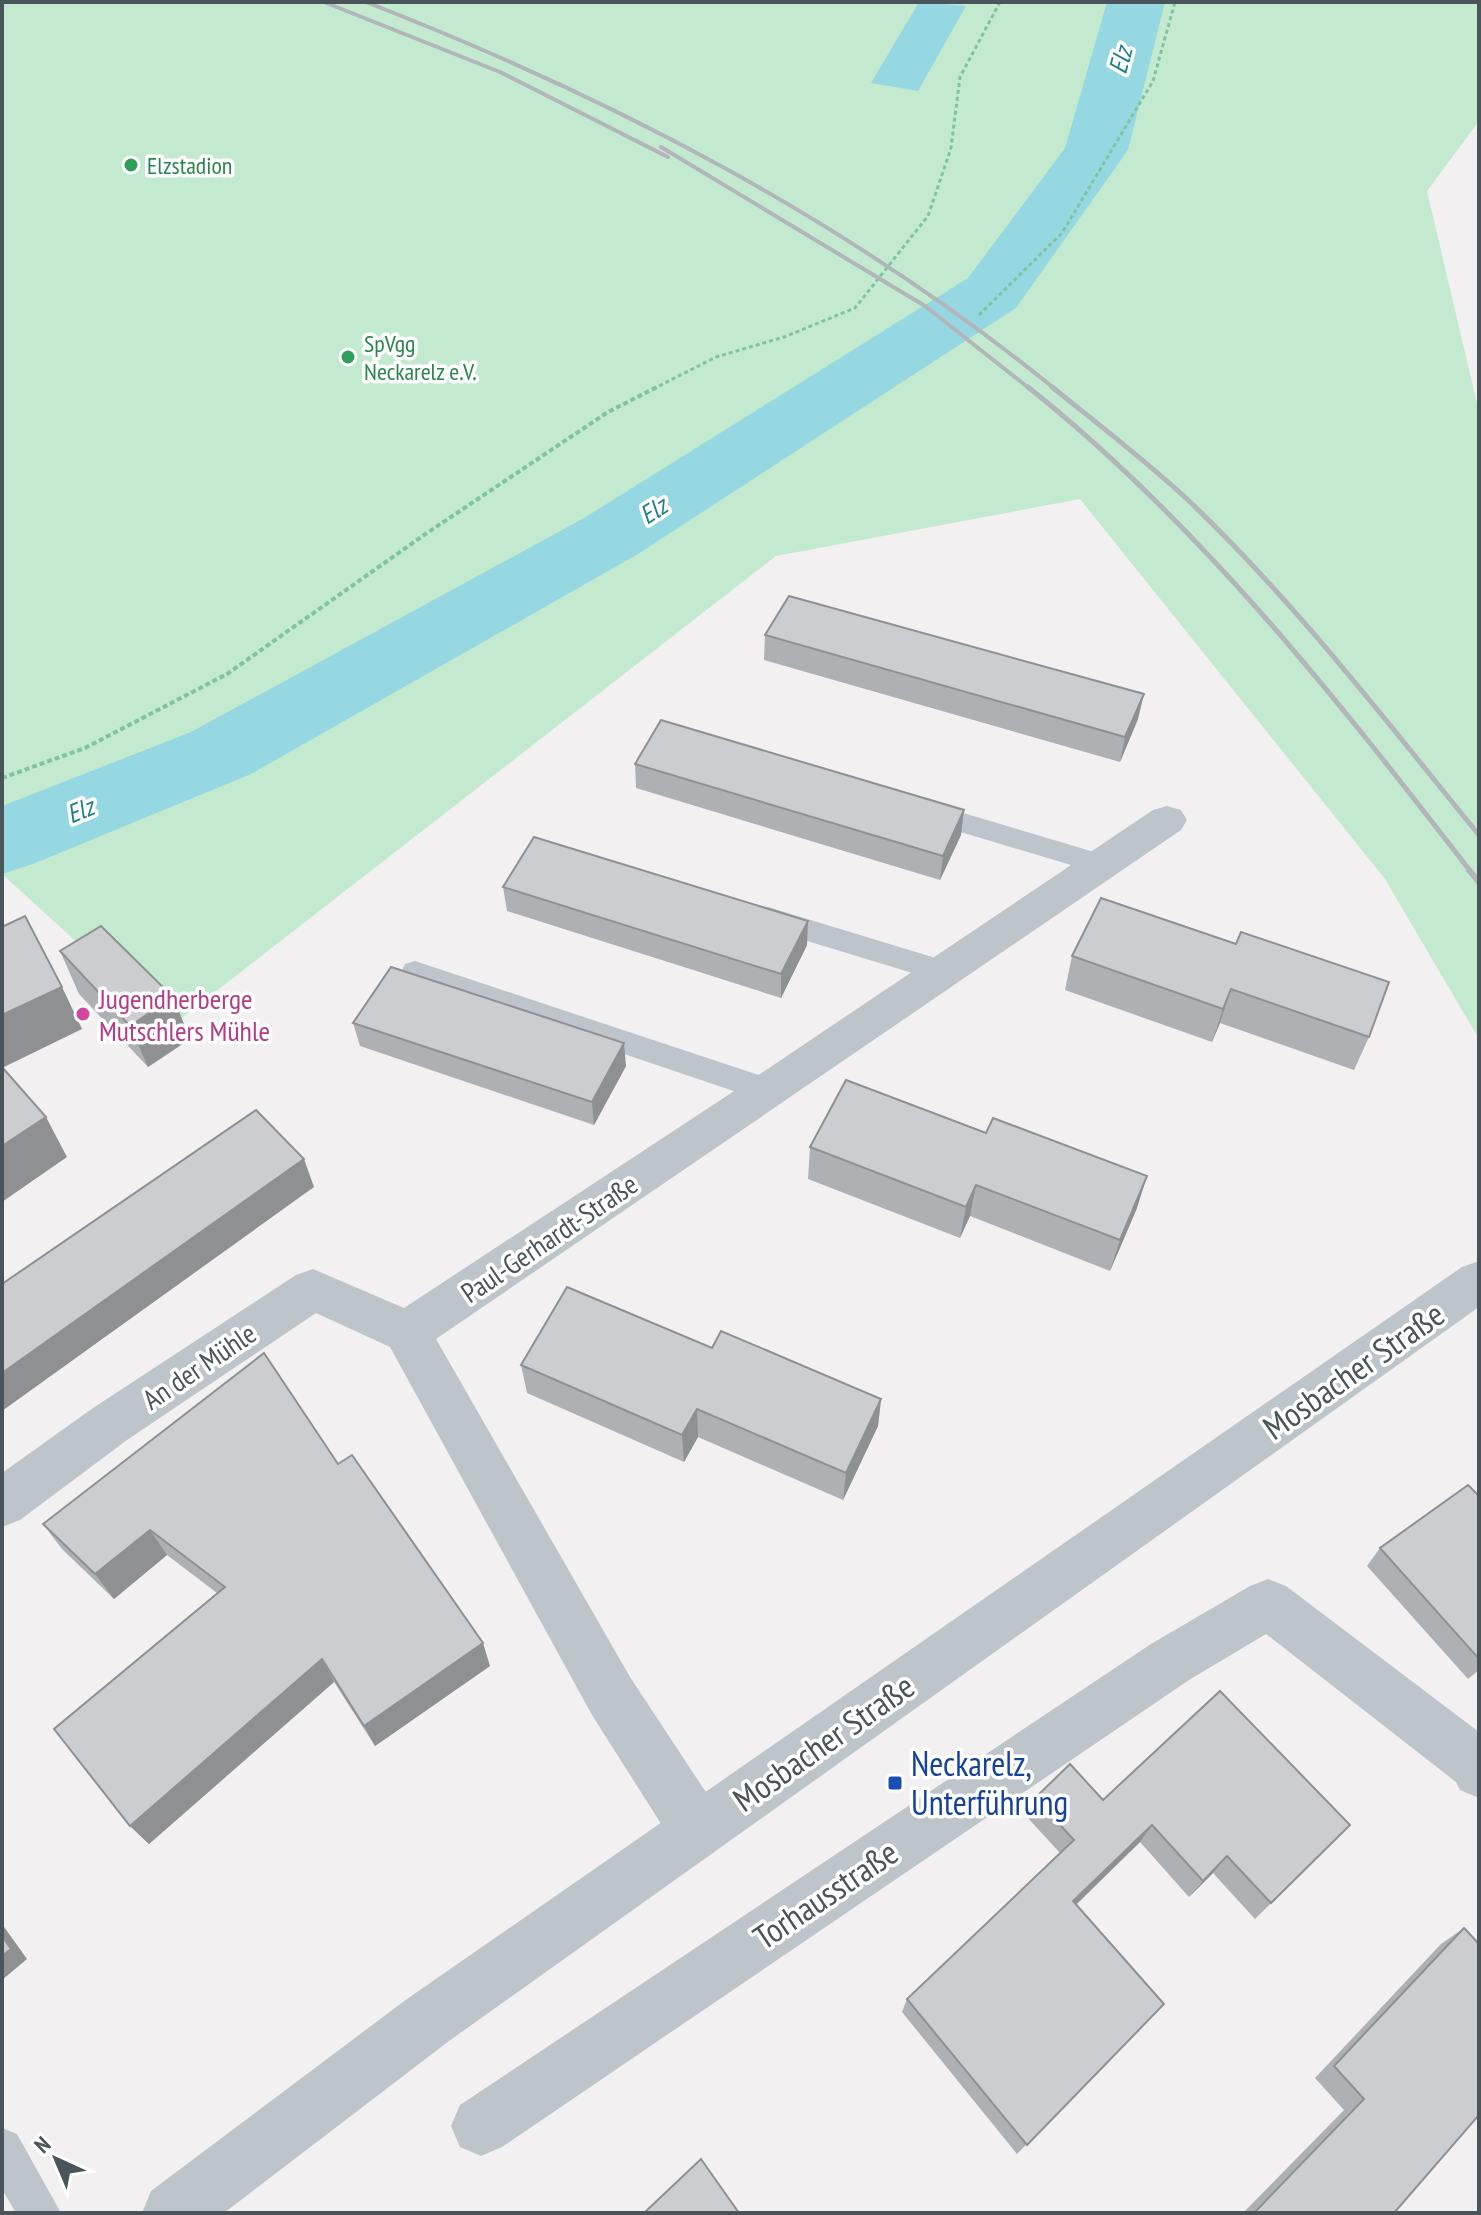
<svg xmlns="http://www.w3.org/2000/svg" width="1481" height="2215" font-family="'PT Sans Narrow',sans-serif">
  <rect width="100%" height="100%" fill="#f2f0f0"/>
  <path fill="#c3eacf" d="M2 2H1479V121L1427 191 1479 412V1039L1385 879 1080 499 776 556 170 1027 2 874Z"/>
  <path fill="#96d8e2" d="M919 2 966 6 918 91 871 83Z"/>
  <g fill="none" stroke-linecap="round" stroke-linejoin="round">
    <path fill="#96d8e2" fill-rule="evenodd" d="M1107 2H1165L1128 150 1016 308 638 554 251 774 33 864 2 874V806L191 732 584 518 968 278 1065 148Z"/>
    <path stroke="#7fc49d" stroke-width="3" stroke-dasharray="4 3" stroke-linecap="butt" d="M979 315 1062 233 1153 81 1175 2
      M653 389 716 357 784 337 855 308 928 216 951 148 960 77 1000 2"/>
    <path stroke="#7fc49d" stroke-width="4" stroke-dasharray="5 3" stroke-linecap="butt" d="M2 778 85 748 227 674 424 535 608 412 657 387"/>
    <path fill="#bdc5cb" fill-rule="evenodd" d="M923 801 1111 857 1115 864 1111 871 1101 874 914 818 910 811 914 804Z
      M768 907 952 963 956 971 952 979 942 982 758 926 754 918 758 910Z
      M415 961 780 1082 784 1091 780 1100 769 1103 405 980 401 972 405 964Z
      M2 2128 17 2134 61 2213H16L2 2189Z"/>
    <path fill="#bdc5cb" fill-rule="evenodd" d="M1167 806 1181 810 1187 820 1181 830 436 1339 630 1677 717 1809 725 1829 717 1849 697 1857 677 1849 592 1715 390 1347 316 1313 127 1440 20 1520 2 1527V1473L93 1408 296 1275 313 1269 404 1308 754 1078 1153 810Z
      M1268 1579 1286 1586 1479 1732V1798L1460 1790 1456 1782 1266 1634 1189 1680 502 2147 481 2156 460 2147 451 2126 460 2105 1151 1644 1250 1586Z"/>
    <path fill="#bdc5cb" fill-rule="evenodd" d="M1479 1261V1307L449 2041 224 2213H142L151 2191 407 1999 1462 1267Z"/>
    <path stroke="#b2b5b9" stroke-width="4" d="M324 2 500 72 668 157
      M366 2C613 98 848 221 1055 389
      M661 147 925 306 1030 389"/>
    <path stroke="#b2b5b9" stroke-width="5" d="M1028 387C1200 524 1337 699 1471 872
      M1052 387C1098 424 1145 460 1188 500 1295 602 1386 721 1479 835"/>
    <path stroke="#b2b5b9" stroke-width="6" d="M1469 870 1479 882"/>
  </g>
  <path fill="#afb0b4" d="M765 635 1138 719 1120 762 764 660Z
    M635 764 961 835 940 880 636 788Z
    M503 887 807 945 781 998 507 911Z
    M1236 944 1369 1037 1354 1070 1220 1023 1212 1042 1065 990 1072 956Z
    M60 951 173 997 190 1039 148 1067 79 994Z
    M353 1023 626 1066 594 1125 360 1046Z
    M810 1147 1137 1208 1110 1271 970 1216 960 1238 808 1179Z
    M712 1348 881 1399 878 1426 843 1500 698 1437 684 1462 527 1393 521 1365Z
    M338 1464 490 1666 375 1746 334 1682 149 1844 130 1826 217 1593 167 1555 114 1599 62 1549 43 1524Z
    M1479 1496V1670L1468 1679 1367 1566 1380 1548Z
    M1035 1798 1103 1800 1350 1825 1255 1919 1213 1873 1189 1897 1140 1842 1076 1905 1164 2004 1017 2154 902 2012 907 1999 1060 1853 1026 1816Z
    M1464 1928 1394 2213H1243L1344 2110 1315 2078 1441 1944Z"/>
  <path fill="#8e9092" d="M1144 694 1138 719 1120 762 1125 737Z
    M964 810 961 835 940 880 943 856Z
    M808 921 807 945 781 998V974Z
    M62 987 82 1029 2 1068V1015Z
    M1231 989 1220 1023 1212 1042 1223 1009Z
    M173 997 190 1039 148 1067 130 1026Z
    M624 1043 626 1066 594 1125 592 1102Z
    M46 1117 67 1157 2 1202V1146Z
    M304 1159 314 1187 2 1411V1373Z
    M1147 1176 1137 1208 1110 1271 1120 1240Z
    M976 1185 970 1216 960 1238 966 1207Z
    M881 1399 878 1426 843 1500 846 1473Z
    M697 1409 698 1437 684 1462 682 1435Z
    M150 1530 167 1555 114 1599 95 1574Z
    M483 1643 490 1666 375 1746 364 1726Z
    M322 1659 334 1682 149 1844 130 1826Z
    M1152 1825 1140 1842 1063 1917 1073 1901Z
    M1227 1856 1213 1873 1189 1897 1203 1881Z
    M2 1924 27 1959 2 1980Z"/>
  <path fill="#cbcdd1" stroke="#8e9092" stroke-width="2" d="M789 596 1144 694 1125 737 765 635Z
    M661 720 964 810 943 856 635 764Z
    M534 837 808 921 781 974 503 887Z
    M1101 898 1236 944 1241 932 1389 982 1369 1037 1231 989 1223 1009 1072 956Z
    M25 916 62 987 2 1015V927Z
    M101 926 173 997 130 1026 60 951Z
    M391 967 624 1043 592 1102 353 1023Z
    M2 1067 46 1117 2 1146Z
    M846 1080 986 1133 993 1118 1147 1176 1120 1240 976 1185 966 1207 810 1147Z
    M256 1110 304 1159 2 1373V1284Z
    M567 1287 712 1348 721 1331 881 1399 846 1473 697 1409 682 1435 521 1365Z
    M264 1353 338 1464 352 1455 483 1643 364 1726 322 1659 130 1826 54 1729 225 1587 150 1530 95 1574 43 1524Z
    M1468 1485 1479 1496V1659L1380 1548Z
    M1220 1691 1350 1825 1271 1903 1227 1856 1203 1881 1152 1825 1073 1901 1164 2004 1027 2145 907 1999 1074 1840 1035 1798 1070 1764 1103 1800Z
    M1464 1928 1479 1944V2115L1394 2213H1254L1364 2099 1334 2066Z
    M2 1936 11 1949 2 1956Z
    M701 2159 739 2213H644Z"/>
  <g fill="#2e9e5b" stroke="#fff" stroke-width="3">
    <circle cx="131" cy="165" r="8"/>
    <circle cx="348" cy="357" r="8"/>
  </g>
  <circle fill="#d1479c" stroke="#fff" stroke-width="3" cx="83" cy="1014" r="8"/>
  <rect fill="#1a4fb4" stroke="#fff" stroke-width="3" x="887" y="1775" width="16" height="16" rx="4"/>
  <g text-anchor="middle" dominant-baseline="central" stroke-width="7" stroke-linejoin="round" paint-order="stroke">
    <g font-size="24" fill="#27864d" stroke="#fff" text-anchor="start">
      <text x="147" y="165">Elzstadion</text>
      <text x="364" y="343">SpVgg<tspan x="364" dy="28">Neckarelz e.V.</tspan></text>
    </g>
    <g font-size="26" font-style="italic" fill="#1c7e8c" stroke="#fff">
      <text transform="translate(1120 60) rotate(-75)">Elz</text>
      <text transform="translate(653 510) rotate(-33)">Elz</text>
      <text transform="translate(80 810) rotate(-22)">Elz</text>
    </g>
    <g font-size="28" fill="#b23c85" stroke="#fff" text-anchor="start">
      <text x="99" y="998">Jugendherberge<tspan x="99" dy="32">Mutschlers Mühle</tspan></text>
    </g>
    <g font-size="28" fill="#4a545b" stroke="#fff">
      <text transform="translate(549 1238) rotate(-34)">Paul-Gerhardt-Straße</text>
      <text transform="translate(199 1366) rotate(-34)">An der Mühle</text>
    </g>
    <g font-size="34" fill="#4a545b" stroke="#fff">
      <text transform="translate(1353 1370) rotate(-35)">Mosbacher Straße</text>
      <text transform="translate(823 1742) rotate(-35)">Mosbacher Straße</text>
      <text transform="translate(825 1894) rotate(-34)">Torhausstraße</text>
    </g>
    <g font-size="34" fill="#164399" stroke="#fff" text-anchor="start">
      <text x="911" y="1763">Neckarelz,<tspan x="911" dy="39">Unterführung</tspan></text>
    </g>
  </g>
  <rect width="1481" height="2215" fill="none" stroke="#4a545b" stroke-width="8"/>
  <g transform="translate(56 2159) rotate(316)" stroke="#ffffff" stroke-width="6" paint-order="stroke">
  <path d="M0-6L14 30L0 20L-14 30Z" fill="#4a545b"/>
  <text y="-12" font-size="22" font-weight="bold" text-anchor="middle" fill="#4a545b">N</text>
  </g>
</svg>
